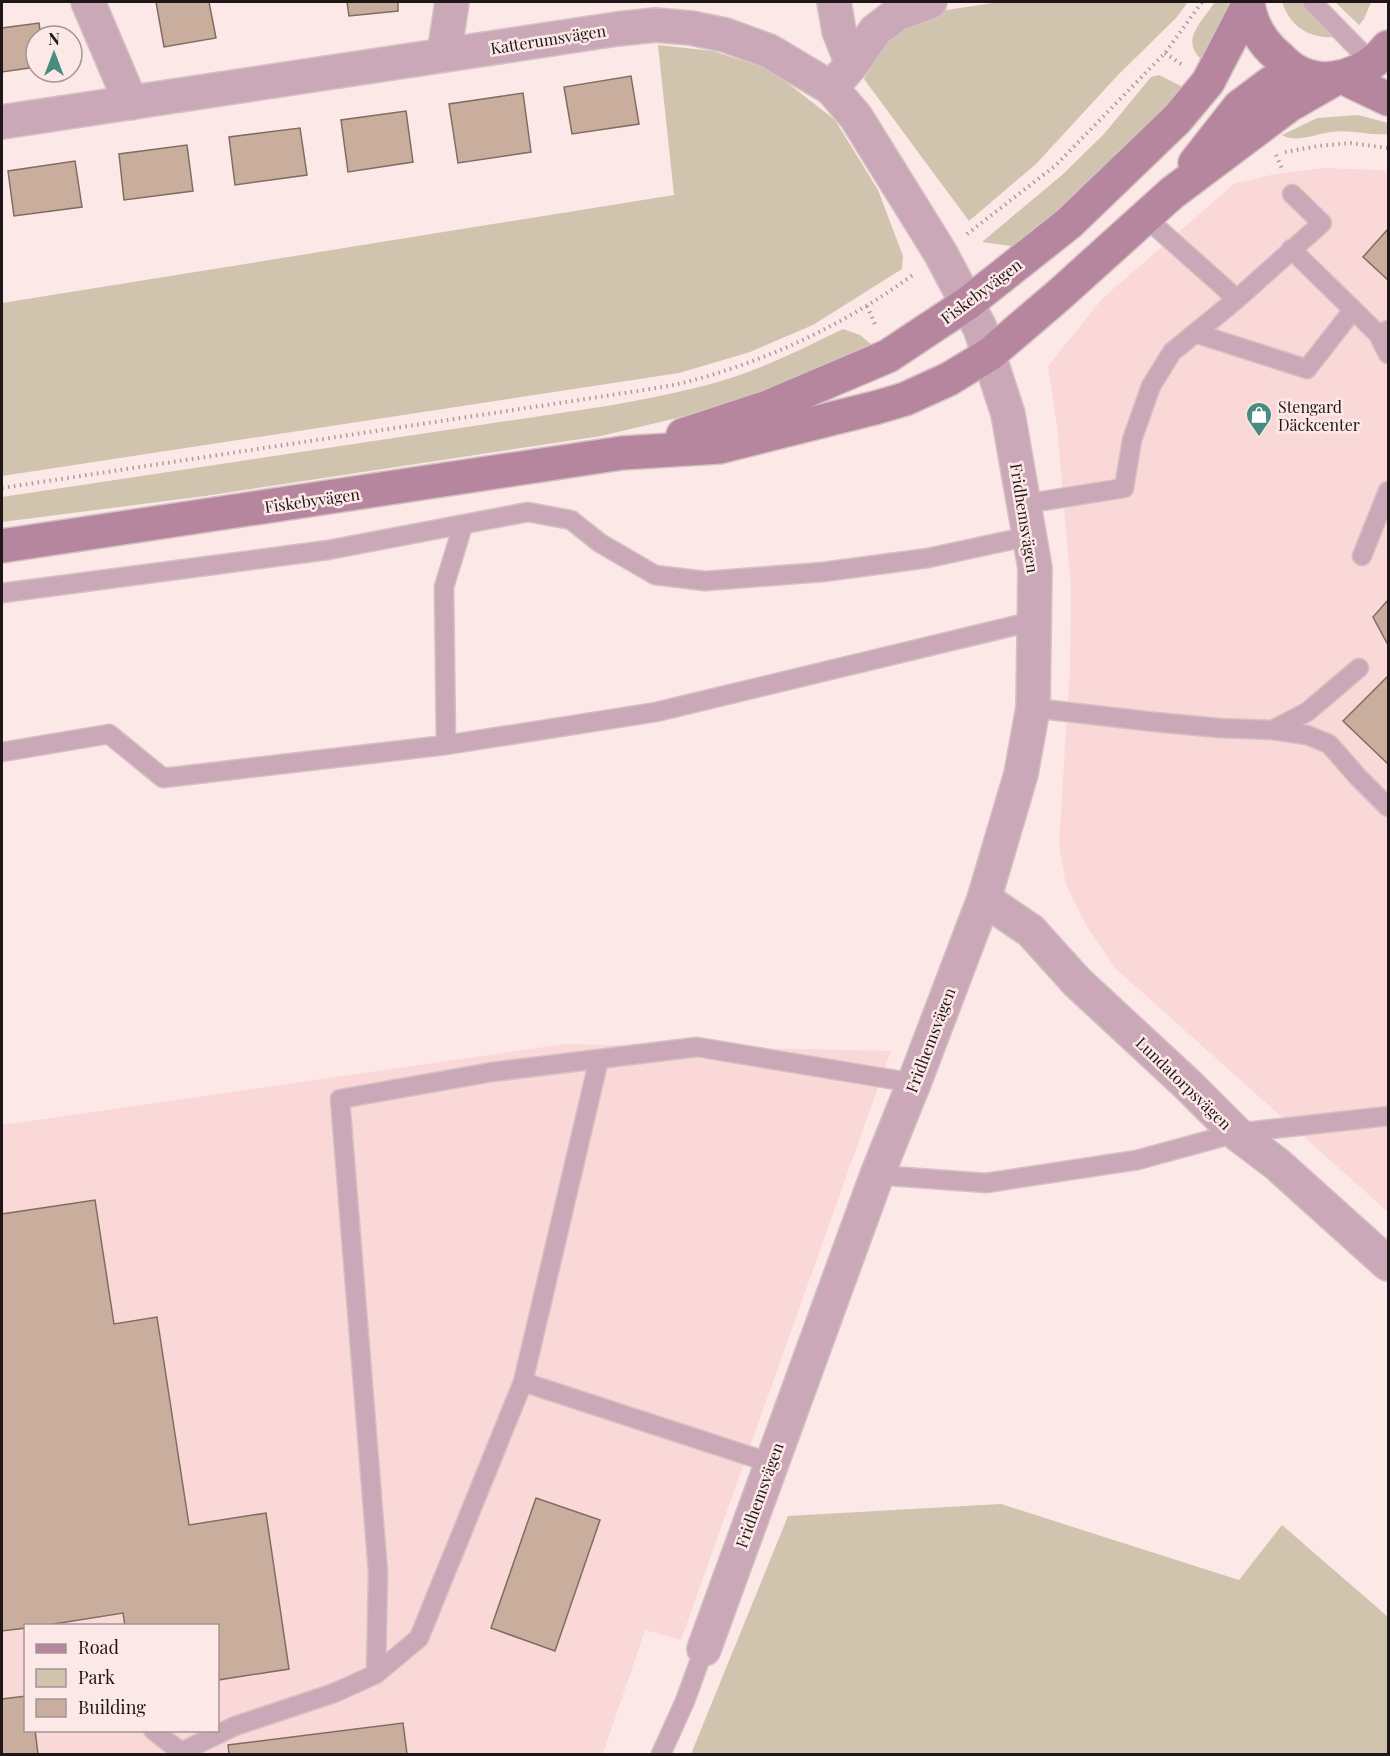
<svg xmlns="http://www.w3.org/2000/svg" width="1390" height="1756" font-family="'Playfair Display',serif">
  <rect width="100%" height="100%" fill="#fce8e7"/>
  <path fill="#fbd8d8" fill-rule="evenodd" d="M1325 168 1382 170 1388 173V1212L1116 969 1086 925 1066 885 1059 845 1070 665 1071 587 1057 426 1048 366 1103 298 1234 184 1275 174Z
    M565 1044 891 1051 681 1640 645 1630 603 1754H2V1125ZM26 1626H218V1730H26Z"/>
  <path fill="#d0c4ae" d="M999 2H1188L1176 18 1118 75 1036 164 969 221 864 79 892 34 934 12Z
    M1215 2H1229L1204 62C1178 41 1202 22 1215 2Z
    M1282 2H1303L1334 37C1309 39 1290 26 1282 2Z
    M1335 2H1371L1364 19 1359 25Z
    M658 45 713 51 771 70 835 120 878 190 903 256 902 269 813 325 750 352 679 373 2 476V303L674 195Z
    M1159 75 1185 88 1152 131 1031 240 1011 246 982 242 1062 175 1104 134 1151 77Z
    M1358 115 1388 123V134C1370 136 1351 129 1332 132 1317 133 1296 144 1282 135L1317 118Z
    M843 329 860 335 871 344 757 394 677 418 601 436 205 496 2 522V497L607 406C650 398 695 390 737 376 774 363 808 346 843 329Z
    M1001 1504 1239 1580 1282 1525 1388 1617V1754H691L788 1516Z"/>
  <path fill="#c9ad9d" stroke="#7f6d62" stroke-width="1.5" d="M156 2H209L216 38 164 47Z
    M347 2H398V11L349 16Z
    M39 23 41 36H36V67L2 72V28Z
    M631 76 639 124 572 134 564 87Z
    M523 93 531 152 458 163 449 104Z
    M406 111 413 162 348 172 341 120Z
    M300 128 307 175 235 185 229 137Z
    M187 145 193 191 124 200 119 154Z
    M75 161 82 207 14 216 8 171Z
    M1388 229V280L1363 257Z
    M1388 600V645L1373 617Z
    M1388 676V764L1343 721Z
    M95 1200 114 1324 157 1317 189 1525 266 1513 289 1669 218 1680V1626H125L123 1613 41 1626H26V1628L2 1631V1214Z
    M536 1498 600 1520 555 1651 491 1628Z
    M26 1696V1730H35L38 1754H2V1699Z
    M403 1723 407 1754H229L228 1745Z"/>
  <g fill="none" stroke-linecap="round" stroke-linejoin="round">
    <defs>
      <path id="lane" d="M1312 2 1372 63
        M1145 217 1237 299
        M1291 249 1378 334 1388 330
        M1195 333 1307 369 1353 310
        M1378 334 1388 354
        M1024 504 1124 488 1132 440 1151 386 1172 352 1237 299 1322 223 1292 194
        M1362 556 1388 491
        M2 593 328 550 528 512 571 520 600 543 655 575 705 581 823 572 928 558 1030 536
        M1033 708 1155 722 1219 728 1272 730 1307 735 1329 744 1358 777 1388 807
        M1272 730 1307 712 1359 668
        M446 745 444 587 463 525
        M2 752 109 734 163 778 446 745 656 712 1034 621
        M599 1059 523 1382 771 1463
        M877 1175 986 1183 1137 1160 1236 1133 1388 1116
        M376 1674 419 1638 523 1382
        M153 1730 181 1752 235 1726 334 1693 376 1674 378 1572 340 1099 492 1072 697 1047 914 1083
        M661 1754 685 1701 704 1649"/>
      <path id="street" d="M88 2 131 103
        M834 2 839 31 852 64
        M444 55 452 2
        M831 88 852 64 875 31 897 14 930 2
        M2 122 617 29 655 25 691 28 725 35 769 51 831 88 856 117 941 254 980 328 1008 414 1035 568 1033 708 1021 774 984 899 914 1083 877 1175 704 1649
        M984 899 1031 931 1077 982 1187 1084 1236 1133 1277 1164 1388 1264"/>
      <path id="secondary" d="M1248 2C1250 23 1262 43 1279 57 1283 61 1288 66 1293 69 1324 90 1367 74 1388 47
        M1342 77 1388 99
        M1195 163 1239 107 1271 83 1294 70
        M683 435 768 407 888 356 968 303 1069 223 1177 119 1208 82 1248 5
        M2 546 622 453 719 447 878 407 905 399 949 379 990 354 1059 295 1172 193 1288 106 1335 79"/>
    </defs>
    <use href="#lane" stroke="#d4c2c2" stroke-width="21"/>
    <use href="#street" stroke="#d4c2c2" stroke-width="36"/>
    <use href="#secondary" stroke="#d4c2c2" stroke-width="36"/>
    <path stroke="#ab9c9b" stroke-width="4" stroke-dasharray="1.5 4.5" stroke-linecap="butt" d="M1165 53 1181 64
      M1285 152 1318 146 1350 143 1388 148
      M1276 155 1283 171
      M967 234 1055 166 1165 53 1202 2
      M867 306 875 324
      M2 488 605 396C629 392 654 389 678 384 761 364 845 325 914 274"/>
    <use href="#lane" stroke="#caa8b8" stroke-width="18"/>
    <use href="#street" stroke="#caa8b8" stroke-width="33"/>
    <use href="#secondary" stroke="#b6869f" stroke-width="33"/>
  </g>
  <defs>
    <symbol id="shop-pin" viewBox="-11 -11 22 30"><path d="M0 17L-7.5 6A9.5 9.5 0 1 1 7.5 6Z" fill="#488c80" stroke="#fce8e7"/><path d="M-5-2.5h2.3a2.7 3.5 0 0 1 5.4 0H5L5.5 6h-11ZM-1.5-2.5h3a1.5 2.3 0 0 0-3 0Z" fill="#fff"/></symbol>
  </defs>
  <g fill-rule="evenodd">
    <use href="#shop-pin" x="1244" y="400" width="30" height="40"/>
  </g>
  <g text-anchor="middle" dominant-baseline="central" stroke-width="5" stroke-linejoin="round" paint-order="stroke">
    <g font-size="16" fill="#1f1717" stroke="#fce8e7">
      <text transform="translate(548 39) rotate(-9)">Katterumsvägen</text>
      <text transform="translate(981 291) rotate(-37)">Fiskebyvägen</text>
      <text transform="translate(312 500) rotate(-8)">Fiskebyvägen</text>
      <text transform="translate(1025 518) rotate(81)">Fridhemsvägen</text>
      <text transform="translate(930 1040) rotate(-69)">Fridhemsvägen</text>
      <text transform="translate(1184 1083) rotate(44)">Lundatorpsvägen</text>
      <text transform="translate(759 1495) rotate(-70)">Fridhemsvägen</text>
    </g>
    <g font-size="16" fill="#1f1717" stroke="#fce8e7" text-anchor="start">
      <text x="1278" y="406">Stengard<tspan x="1278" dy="18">Däckcenter</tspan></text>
    </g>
  </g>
  <rect width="1390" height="1756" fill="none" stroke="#1f1717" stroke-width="6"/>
  <rect x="24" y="1624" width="195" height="108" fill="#fce8e7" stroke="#a49494" stroke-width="1.5"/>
  <rect x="36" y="1644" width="30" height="9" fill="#b6869f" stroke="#a49494" stroke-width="1.5"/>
  <text x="78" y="1654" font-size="18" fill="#1f1717">Road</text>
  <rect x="36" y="1669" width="30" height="18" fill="#d0c4ae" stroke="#a49494" stroke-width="1.5"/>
  <text x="78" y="1684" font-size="18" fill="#1f1717">Park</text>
  <rect x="36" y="1699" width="30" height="18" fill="#c9ad9d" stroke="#a49494" stroke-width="1.5"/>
  <text x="78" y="1714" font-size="18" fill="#1f1717">Building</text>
  <g transform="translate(54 54)"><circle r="28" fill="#fce8e7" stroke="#a49494" stroke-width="1.5"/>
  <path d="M0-4.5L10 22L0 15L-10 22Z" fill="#488c80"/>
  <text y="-9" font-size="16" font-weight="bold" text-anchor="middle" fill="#1f1717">N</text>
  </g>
</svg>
